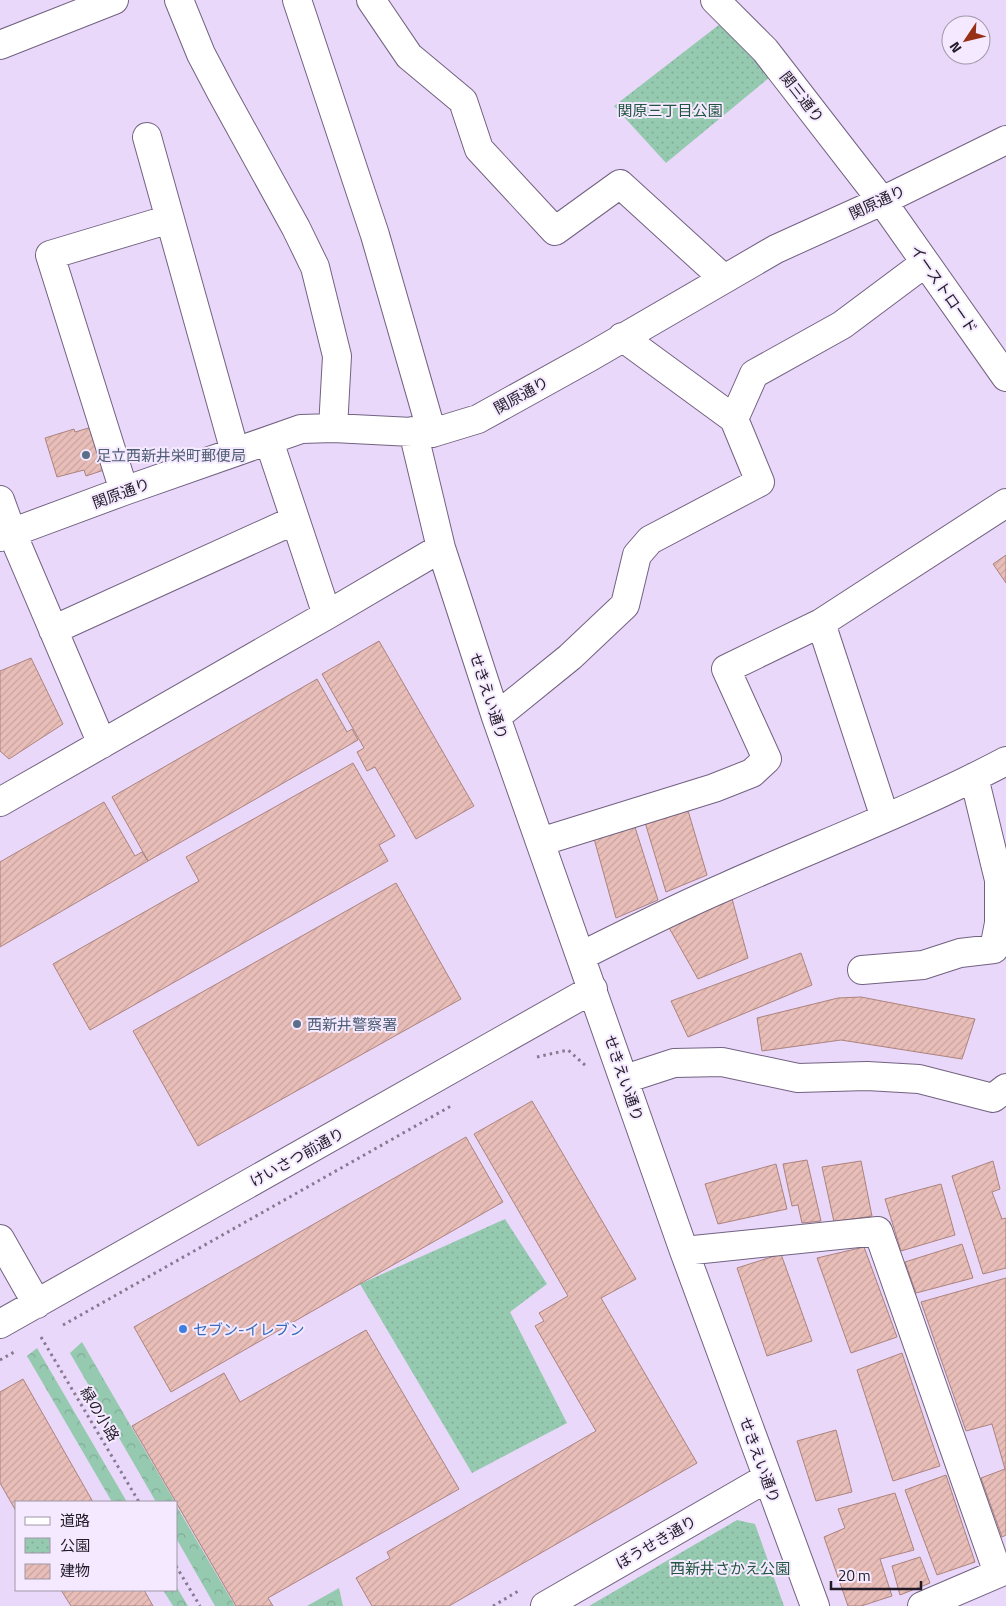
<svg xmlns="http://www.w3.org/2000/svg" width="1006" height="1606" font-family="'Titillium Web','Noto Sans JP',sans-serif">
  <defs>
    <pattern id="forest-crowns" width="20" height="18" patternUnits="userSpaceOnUse" patternTransform="scale(1.25)"><rect width="20" height="18" fill="#96cab0"/><path d="M2 6a3 3 0 1 1 6 0M12 15a3 3 0 1 1 6 0" fill="none" stroke="#81ad97"/></pattern>
    <pattern id="park-dots" width="8" height="8" patternUnits="userSpaceOnUse" patternTransform="scale(1.25)"><rect width="8" height="8" fill="#96cab0"/><path d="M2 2h.1M6 6h.1" fill="none" stroke="#81ad97" stroke-width="1.8" stroke-linecap="round"/></pattern>
    <pattern id="building-hatch" width="6" height="6" patternUnits="userSpaceOnUse" patternTransform="scale(1.25)"><rect width="6" height="6" fill="#e9beb9"/><path d="M-1 1l2-2M0 6l6-6M5 7l2-2" fill="none" stroke="#c8a39f"/></pattern>
  </defs>
  <rect width="100%" height="100%" fill="#ead8fa"/>
  <path fill="url(#forest-crowns)" d="M82 1342 175 1502H156L70 1353Z
    M37 1348 127 1502H112L27 1356Z
    M176 1505 235 1606H215L176 1538Z
    M176 1586 188 1606H173L163 1590H176Z
    M339 1588 343 1606H307Z"/>
  <path fill="url(#park-dots)" d="M720 24 770 77 666 163 614 106Z
    M505 1219 547 1284 510 1312 567 1423 472 1473 360 1284Z
    M737 1520 755 1524 784 1606H589Z"/>
  <path fill="url(#building-hatch)" stroke="#ab837e" d="M92 427 104 470 86 476 84 470 57 477 45 438 74 429 75 432Z
    M1006 555V583L993 564Z
    M379 641 474 806 416 839 375 767 367 771 357 752 364 748 322 674Z
    M31 658 63 724 9 759 0 751V671Z
    M317 679 347 732 352 729 358 740 148 861 112 797Z
    M353 763 395 836 379 845 388 861 90 1030 53 964 199 881 186 857Z
    M104 802 135 856 142 852 148 861 0 947V862Z
    M687 807 707 875 666 892 644 819Z
    M634 824 658 900 616 918 593 835Z
    M396 883 461 999 198 1146 133 1031Z
    M731 895 748 958 698 979 668 926Z
    M801 953 812 985 688 1037 671 1001Z
    M861 997 975 1019 962 1059 841 1040 762 1051 757 1018 838 998Z
    M532 1101 636 1279 601 1298 697 1463 449 1606H372L356 1578 390 1558 387 1552 596 1431 535 1326 544 1321 539 1313 568 1296 474 1134Z
    M466 1137 503 1202 171 1392 134 1327Z
    M807 1160 821 1221 802 1223 798 1205 792 1206 783 1164Z
    M861 1161 872 1216 834 1222 822 1167Z
    M993 1161 1000 1189 992 1192 1002 1219 1006 1218V1268L983 1274 952 1176Z
    M776 1164 787 1209 718 1224 705 1184Z
    M941 1184 955 1235 901 1251 885 1199Z
    M962 1244 973 1278 916 1293 905 1262Z
    M864 1247 897 1337 851 1353 817 1258Z
    M781 1254 812 1341 767 1356 737 1268Z
    M1006 1278V1535L1002 1537 981 1478 1005 1469 992 1424 966 1431 921 1302Z
    M366 1330 459 1489 268 1598 273 1606H236L132 1426 224 1373 240 1402Z
    M902 1353 940 1466 893 1481 857 1370Z
    M23 1379 93 1502H16V1511L0 1483V1392Z
    M836 1430 852 1492 816 1501 797 1441Z
    M946 1475 975 1562 937 1575 905 1490Z
    M895 1493 914 1550 880 1559 892 1596 861 1606H848L824 1537 845 1528 838 1509Z
    M920 1557 930 1583 900 1595 892 1566Z
    M61 1590H144L153 1606H71Z"/>
  <g fill="none" stroke-linecap="round" stroke-linejoin="round">
    <defs>
      <path id="minor" d="M179 0 201 54 221 92 296 228 315 267 337 356 333 428
        M297 0 375 235 432 433
        M371 0 409 56 463 101 479 149 555 231 620 184 723 278
        M715 0 765 50 882 201 1006 377
        M0 45 114 0
        M147 137 235 452
        M734 419 754 374 842 325 925 263
        M413 431 441 548 496 717 684 1251 815 1606
        M269 441 327 615
        M124 491 50 255 170 219
        M0 500 12 533 102 744
        M0 537 124 491 301 429 333 428 432 433 478 419 590 357 776 249 882 201 1006 140
        M821 623 885 818
        M53 630 295 520
        M496 717 570 657 625 605 637 555 650 540 760 482 734 419 622 337
        M0 802 327 615 441 548
        M540 842 714 788 752 773 767 759 726 669 821 623 1006 503
        M581 956C629 932 676 908 725 887 819 845 915 809 1006 761
        M862 970 923 965 960 953 994 949 999 923V880L974 777
        M625 1079 674 1063 722 1062 798 1078 867 1076 919 1079 993 1098 1006 1088
        M0 1239 37 1304
        M684 1251 878 1231 998 1573
        M0 1324 593 989
        M545 1606 767 1478
        M922 1606 1006 1570"/>
    </defs>
    <use href="#minor" stroke="#726280" stroke-width="30"/>
    <path stroke="#867a91" stroke-width="3" stroke-dasharray="2.5 4" stroke-linecap="butt" d="M537 1057 568 1050 586 1066
      M63 1325 451 1106
      M41 1337 139 1502
      M0 1360 16 1351
      M176 1566 200 1606
      M493 1606 520 1590"/>
    <use href="#minor" stroke="#fff" stroke-width="28"/>
  </g>
  <g fill="#5c6f8a" stroke="#f4e9fe" stroke-width="2">
    <circle cx="86" cy="455" r="5"/>
    <circle cx="297" cy="1024" r="5"/>
  </g>
  <circle fill="#3f7fe0" stroke="#f4e9fe" stroke-width="2" cx="183" cy="1329" r="5"/>
  <g text-anchor="middle" dominant-baseline="central" stroke-width="4" stroke-linejoin="round" paint-order="stroke">
    <g font-size="15" fill="#211b27" stroke="#f4e9fe">
      <text transform="translate(802 97) rotate(52)">関三通り</text>
      <text transform="translate(877 202) rotate(-25)">関原通り</text>
      <text transform="translate(944 289) rotate(55)">イーストロード</text>
      <text transform="translate(521 395) rotate(-29)">関原通り</text>
      <text transform="translate(121 493) rotate(-20)">関原通り</text>
      <text transform="translate(489 696) rotate(72)">せきえい通り</text>
      <text transform="translate(624 1078) rotate(71)">せきえい通り</text>
      <text transform="translate(297 1157) rotate(-29)">けいさつ前通り</text>
      <text transform="translate(100 1414) rotate(59)">緑の小路</text>
      <text transform="translate(760 1460) rotate(70)">せきえい通り</text>
      <text transform="translate(656 1542) rotate(-30)">ぼうせき通り</text>
    </g>
    <g font-size="15" fill="#21553f" stroke="#f4e9fe">
      <text x="670" y="110">関原三丁目公園</text>
      <text x="730" y="1568">西新井さかえ公園</text>
    </g>
    <g font-size="15" fill="#4e5e75" stroke="#f4e9fe" text-anchor="start">
      <text x="96" y="455">足立西新井栄町郵便局</text>
      <text x="307" y="1024">西新井警察署</text>
    </g>
    <g font-size="15" fill="#366cbe" stroke="#f4e9fe" text-anchor="start">
      <text x="193" y="1329">セブン-イレブン</text>
    </g>
  </g>
  <rect x="15" y="1501" width="162" height="90" fill="#f4e9fe" stroke="#a097a8"/>
  <rect x="25" y="1517" width="25" height="8" fill="#ffffff" stroke="#a097a8"/>
  <text x="60" y="1526" font-size="15" fill="#211b27">道路</text>
  <rect x="25" y="1538" width="25" height="15" fill="url(#park-dots)" stroke="#a097a8"/>
  <text x="60" y="1551" font-size="15" fill="#211b27">公園</text>
  <rect x="25" y="1564" width="25" height="15" fill="url(#building-hatch)" stroke="#a097a8"/>
  <text x="60" y="1576" font-size="15" fill="#211b27">建物</text>
  <g transform="translate(966 40) rotate(235)"><circle r="24" fill="#f4e9fe" stroke="#a097a8"/>
  <path d="M0-4L9 19L0 12L-9 19Z" fill="#983018"/>
  <text y="-8" font-size="14" font-weight="bold" text-anchor="middle" fill="#211b27">N</text>
  </g>
  <path d="M831 1581v8h90v-8" fill="none" stroke="#211b27" stroke-width="2.5"/>
  <text x="838" y="1581" font-size="15" fill="#211b27" stroke="#f4e9fe" stroke-width="4" paint-order="stroke">20 m</text>
</svg>
